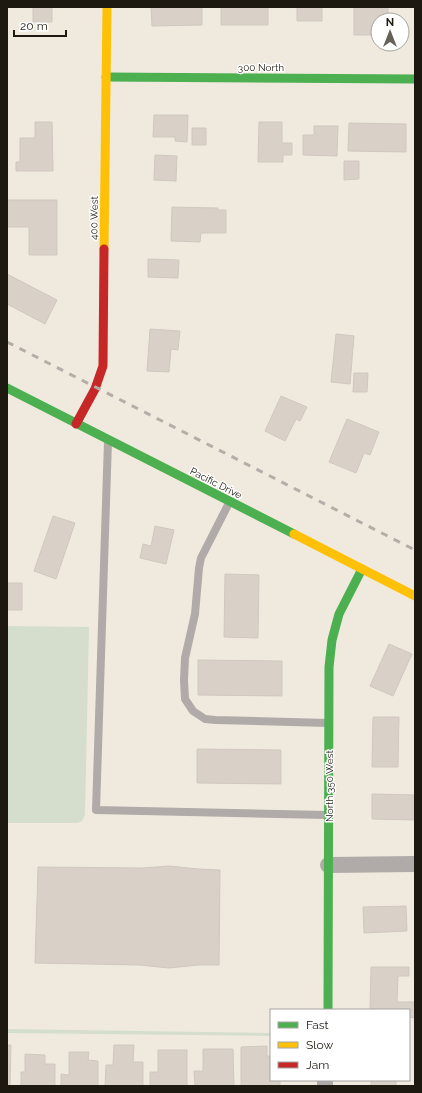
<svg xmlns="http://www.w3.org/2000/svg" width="422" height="1093" font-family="Raleway,sans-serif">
  <rect width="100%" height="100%" fill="#f0eade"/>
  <path fill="#d5decd" d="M7 626 89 627 85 815 82 821 78 823H7Z
    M7 1029 271 1033V1036L7 1033Z"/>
  <path fill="#d9d0c7" stroke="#d0c8c0" d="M33 7H52V22H33Z
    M151 7H202V25L152 26Z
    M221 7H268V25H221Z
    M297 7H322V21H297Z
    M354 7H388V20H378V35H354Z
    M154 115H188L187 142 175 141V137H153Z
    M35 122H52L53 171H16V162H20V138H35Z
    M259 122H282V143H292V155H283V162H258Z
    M349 123 406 124V152L348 151Z
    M314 126H338L337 156 303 155V135H314Z
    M192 128H206V145H192Z
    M155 155 177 156 176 181 154 180Z
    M344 161H359V179L344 180Z
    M7 200H57V255H29V227H7Z
    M172 207 218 208V210H226V233H201L200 242 171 241Z
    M148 259 179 260 178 278 148 277Z
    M7 274 57 300 45 324 7 304Z
    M150 329 180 331 178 350 171 349 169 372 147 371Z
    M336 334 354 336 350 384 331 382Z
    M354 373H368L367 392H353Z
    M281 396 307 407 300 421 296 419 285 441 265 431Z
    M347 419 379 432 370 455 364 453 356 473 329 462Z
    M53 516 75 523 56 579 34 571Z
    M155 526 174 530 166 564 140 558 143 544 151 546Z
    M225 574 259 575 258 638 224 637Z
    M7 583H22V610H7Z
    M389 644 412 654 393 696 370 686Z
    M198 660 282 661V696L198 695Z
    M373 717H399L398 767H372Z
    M197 749 281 750V784L197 783Z
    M372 794 415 795V820L372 819Z
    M170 866 198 869 220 870 219 965H198L169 968 140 965 35 963 38 867 142 868Z
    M406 906 407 931 364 933 363 907Z
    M371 967H409V976H398L397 1002H415V1018L409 1017V1010H370Z
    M7 1045H11L10 1086H7Z
    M114 1045H134L133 1062H143V1086H105L106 1065H113Z
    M267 1046V1056H271V1080H280V1086H241V1047Z
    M203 1049H233L234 1086H195L194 1071H203Z
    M158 1050H187V1086H150V1072H158Z
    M69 1052H89L88 1060 98 1061V1086H61V1074L69 1075Z
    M25 1054 45 1055V1064H55V1086H21V1072H25Z
    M371 1080H396V1086H371Z"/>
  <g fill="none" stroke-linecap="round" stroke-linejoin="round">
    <path stroke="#b0aba8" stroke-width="8" d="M108 441 96 810 327 815
      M229 503 201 558 199 568 195 614 185 658 184 680 185 699 193 711 205 719 215 720 328 723"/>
    <path stroke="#b0aba8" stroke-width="16" d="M328 865 415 864
      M325 1086V1080"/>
    <path stroke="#4caf50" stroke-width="9" d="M106 77 415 79
      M7 388 294 534
      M328 1010 329 667 332 640 339 614 362 569"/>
    <path stroke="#ffc107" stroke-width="9" d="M104 249 107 7
      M294 534 415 596"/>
    <path stroke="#c62828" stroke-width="9" d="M76 424 95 389 103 366 104 249"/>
    <path stroke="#b3aea8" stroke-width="3" stroke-dasharray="7 7" stroke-linecap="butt" d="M7 342 415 550"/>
  </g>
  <g text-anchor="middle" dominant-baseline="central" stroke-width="3" stroke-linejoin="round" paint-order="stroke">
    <g font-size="10" fill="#1d1911" stroke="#fff">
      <text x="261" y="67">300 North</text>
      <text transform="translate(94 218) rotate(-89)">400 West</text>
      <text transform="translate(216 483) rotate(27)">Pacific Drive</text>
      <text transform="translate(329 786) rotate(-90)">North 350 West</text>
    </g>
  </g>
  <rect width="422" height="1093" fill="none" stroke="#1d1911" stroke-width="16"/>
  <rect x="270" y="1009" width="140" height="72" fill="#ffffff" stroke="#a5a3a0"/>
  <rect x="278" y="1022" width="20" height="6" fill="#4caf50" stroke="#a5a3a0"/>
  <text x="306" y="1029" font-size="12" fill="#1d1911">Fast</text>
  <rect x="278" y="1042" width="20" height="6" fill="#ffc107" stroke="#a5a3a0"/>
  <text x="306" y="1049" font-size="12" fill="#1d1911">Slow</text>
  <rect x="278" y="1062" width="20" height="6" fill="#c62828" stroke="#a5a3a0"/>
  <text x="306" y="1069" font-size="12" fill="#1d1911">Jam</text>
  <g transform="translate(390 32)"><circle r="19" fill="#ffffff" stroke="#a5a3a0"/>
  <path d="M0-3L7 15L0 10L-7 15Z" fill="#676259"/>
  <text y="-6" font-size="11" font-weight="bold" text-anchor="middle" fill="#1d1911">N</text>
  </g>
  <path d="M14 30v6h52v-6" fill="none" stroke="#1d1911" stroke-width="2"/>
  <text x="20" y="30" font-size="12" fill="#1d1911" stroke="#ffffff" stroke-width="3" paint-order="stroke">20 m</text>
</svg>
